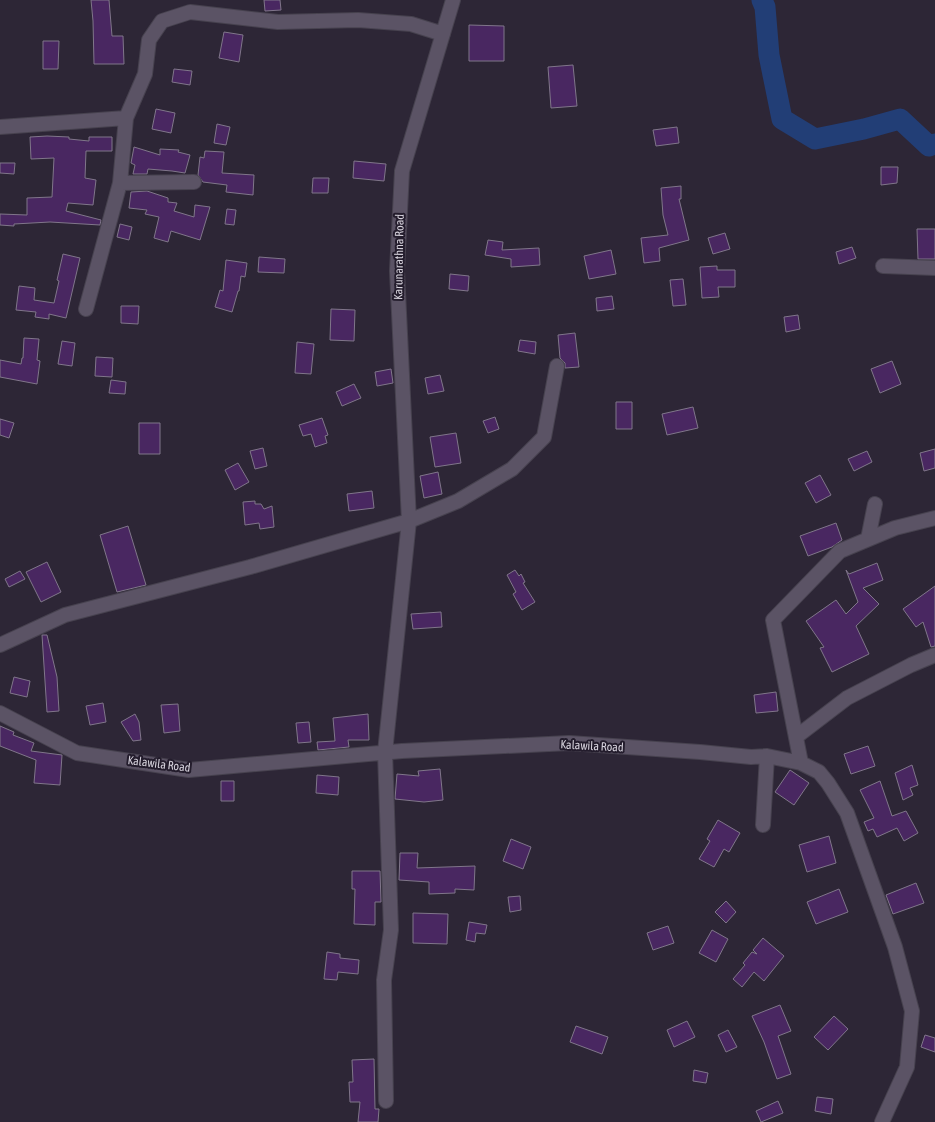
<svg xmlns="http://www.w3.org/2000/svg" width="935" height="1122" font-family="'Asap Condensed',sans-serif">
  <rect width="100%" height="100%" fill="#2d2636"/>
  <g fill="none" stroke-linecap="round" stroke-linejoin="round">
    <path stroke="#223e76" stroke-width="21" d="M762 0 765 7 769 55 782 119 815 139 864 129 900 119 929 146 935 144"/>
  </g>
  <path fill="#492761" stroke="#80768a" d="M91 0H109L112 36H123L124 64H94L93 21Z
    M264 0H280L281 10 265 11Z
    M469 25 504 26V61H469Z
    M224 32 243 35 239 62 219 58Z
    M43 41H59L58 69H43Z
    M573 65 577 106 551 108 548 67Z
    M174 69 192 71 190 85 172 82Z
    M156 109 175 113 171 133 152 129Z
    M217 124 230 127 226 145 214 143Z
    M677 127 679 143 656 146 653 130Z
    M47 136 69 137V139L89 141V137H112V151H86L85 178 96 180 93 205 68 203 66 211 101 220 100 225 50 222 14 224V226L0 225V214L27 215V198L52 197 54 158 31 159 30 137Z
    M134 147 160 155V149L179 150 178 152 190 155 185 173 172 171 148 169 147 174H133L135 165 131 163Z
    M205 151 224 152 222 173 254 175 253 195 226 192 227 185 203 182 198 175 200 157 204 158Z
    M354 161 386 164 384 181 353 178Z
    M0 163H15L14 174 0 173Z
    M881 167H898L897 183 881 185Z
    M313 178H329L328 193H312Z
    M681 186V199H679L689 240 659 248 660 261 644 263 641 238 668 235 663 215 661 188Z
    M147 191 168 198V202L177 203 174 211 194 217 195 205 210 207 200 240 171 231 168 242 154 238 159 217 145 214 147 210 129 208 131 192Z
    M227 209 236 210 234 225 225 224Z
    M120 224 132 227 129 240 117 237Z
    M917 229H935V259H918Z
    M725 233 730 249 713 254 708 238Z
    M488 240 503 242 502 250 539 248 540 265 511 267V259L485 255Z
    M852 247 856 258 839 264 836 252Z
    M611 250 616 274 589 279 584 256Z
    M63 254 80 258 66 318 49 314V319L35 317 36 312 16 310 19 286 35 288 34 300 54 303 59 281 57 280Z
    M259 257 285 259 284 273 258 272Z
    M226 260 247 263 245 277 241 276 239 291H238L232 312 215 307 220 290 223 291Z
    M717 266V270H735V287H718L719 297 702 298 700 267Z
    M450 274 469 276 468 291 449 289Z
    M683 279 686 305 673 306 670 280Z
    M612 296 614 309 597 311 596 298Z
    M121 306H139L138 324 121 323Z
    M331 309 355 310 354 341 330 340Z
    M798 315 800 329 786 332 784 317Z
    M575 333 579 367 565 368V363L560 358 558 335Z
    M24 338 39 339 37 360 40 361 37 384 0 377V360L21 364 22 358H23Z
    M520 340 536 342 535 354 518 351Z
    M62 341 75 343 72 366 58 364Z
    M297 342 314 344 311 374 295 373Z
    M96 357 113 358 112 377 95 376Z
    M892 361 901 384 880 393 871 369Z
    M391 369 393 383 377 386 375 372Z
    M440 375 444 391 428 394 425 378Z
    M111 380 126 382 125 394 109 393Z
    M354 384 361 398 342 406 336 392Z
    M616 402H632V429H616Z
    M693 407 698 428 667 435 662 414Z
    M495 417 499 429 488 433 483 421Z
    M322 418 328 435 325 436 327 443 315 447 311 434 303 436 299 425Z
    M0 419 14 423 9 438 0 435Z
    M139 423H160V454H139Z
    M456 433 461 463 435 467 430 437Z
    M263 448 267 466 255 469 250 451Z
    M935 449V468L924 471 920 453Z
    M867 451 872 462 854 471 848 459Z
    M238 463 249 482 235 490 225 470Z
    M438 472 442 494 424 498 420 476Z
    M820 475 831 495 816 503 805 483Z
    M372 491 374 508 349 511 347 494Z
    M255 501V504H261L264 509 272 506 274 527 260 529 259 523 245 525 243 502Z
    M836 523 842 540 832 547 808 556 800 536Z
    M128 526 146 585 117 592 100 535Z
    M47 562 61 592 41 602 26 572Z
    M877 563 883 580 863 588 879 604 856 626 869 654 832 672 820 648 824 647 806 621 836 600 846 614 858 602 846 570 849 574Z
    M515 570 519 576 521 574 525 582 523 583 535 602 522 610 513 594 516 592 507 575Z
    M20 571 25 579 9 587 5 579Z
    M935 586V646L931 647 923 622 916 627 903 609Z
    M441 612 442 627 413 629 411 614Z
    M42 635H47L57 677 59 711 47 712Z
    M14 677 30 681 27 697 10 693Z
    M776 692 778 711 756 713 754 695Z
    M103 703 106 722 90 725 86 706Z
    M178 704 180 731 164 733 161 705Z
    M135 714 139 722 141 740 133 741 121 722Z
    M368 714 369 740H348L349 747 318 750 317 742 335 741 333 718Z
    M309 722 311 742 298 743 296 723Z
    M0 726 14 732 13 735 34 743 31 751 62 755 60 785 34 783 36 760 0 746Z
    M868 746 875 766 851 774 844 754Z
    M912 765 918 785 910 788 913 795 903 800 895 773Z
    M440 769 443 800 424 802 395 799 397 774 419 776 418 771Z
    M790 770 809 783 794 805 775 792Z
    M317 775 339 777 338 795 316 793Z
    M221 781H234V801H221Z
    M880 781 892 816 906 811 918 833 904 841 897 828 877 837 873 829 868 831 864 822 874 818 860 790Z
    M718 820 740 833 729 852 724 849 714 867 699 859 710 841 707 839Z
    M829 836 836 863 807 872 799 845Z
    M511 839 531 847 523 869 503 861Z
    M400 853H418L417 868 475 866 474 890 455 889V893L429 894V882L399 880Z
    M352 871H380L381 902H375V925L354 924 355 889H352Z
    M916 883 924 903 893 914 886 895Z
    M839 889 848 912 816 924 807 902Z
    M520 896 521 910 510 912 508 897Z
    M726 901 736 912 726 923 715 912Z
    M413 913 448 914 447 944 413 943Z
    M469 922 487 925 485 934 476 933 475 942 466 940Z
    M668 926 674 943 653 950 647 933Z
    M712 930 728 939 716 962 699 953Z
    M763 938 784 956 764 981 754 972 742 987 733 979 745 965 743 963 752 952 757 954 753 950Z
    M327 952 340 954V958L359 960 358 974 338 972 337 980 324 979Z
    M780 1005 791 1031 778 1036 791 1074 777 1079 764 1042 752 1016Z
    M834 1016 848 1029 828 1050 814 1037Z
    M687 1021 695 1037 674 1047 667 1030Z
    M576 1026 608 1037 602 1054 570 1042Z
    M728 1030 737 1047 726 1052 718 1035Z
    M925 1035 935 1038V1052L921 1047Z
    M374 1059 375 1109H379L378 1122H358L360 1102H350L349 1082H353L352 1060Z
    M694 1070 708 1073 706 1083 693 1081Z
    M817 1097 833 1099 831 1114 815 1111Z
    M778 1101 783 1113 761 1122 756 1111Z"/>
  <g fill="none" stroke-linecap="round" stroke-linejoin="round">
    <defs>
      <path id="minor" d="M0 127 126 118 145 74 149 40 162 21 190 12 278 22 358 20 411 24 443 34
        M120 183 194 182
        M883 266 935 268
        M86 309 120 183 126 118
        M868 539 875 504
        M0 645 65 615 250 567 409 521 458 501 512 469 544 437 557 366
        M0 713 77 753 189 770 402 751 569 743 700 752 751 757 767 756 801 763 819 772 828 783 847 813 895 947 912 1011 907 1067 882 1122
        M796 737 847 698 911 665 935 655
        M801 763 773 620 840 551 895 528 935 518
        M763 825 767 756
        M386 1101 384 980 391 930 385 752 409 521 397 271 402 171 453 0"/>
    </defs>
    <use href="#minor" stroke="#47424f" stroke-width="16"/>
    <use href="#minor" stroke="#5b5365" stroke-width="14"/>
  </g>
  <g text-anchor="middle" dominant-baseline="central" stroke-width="4" stroke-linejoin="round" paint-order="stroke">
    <g font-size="12" fill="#d6d2dc" stroke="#231c2c">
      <text transform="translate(399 257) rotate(-89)">Karunarathna Road</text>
      <text transform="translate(592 746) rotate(3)">Kalawila Road</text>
      <text transform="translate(159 764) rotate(7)">Kalawila Road</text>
    </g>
  </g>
</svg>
